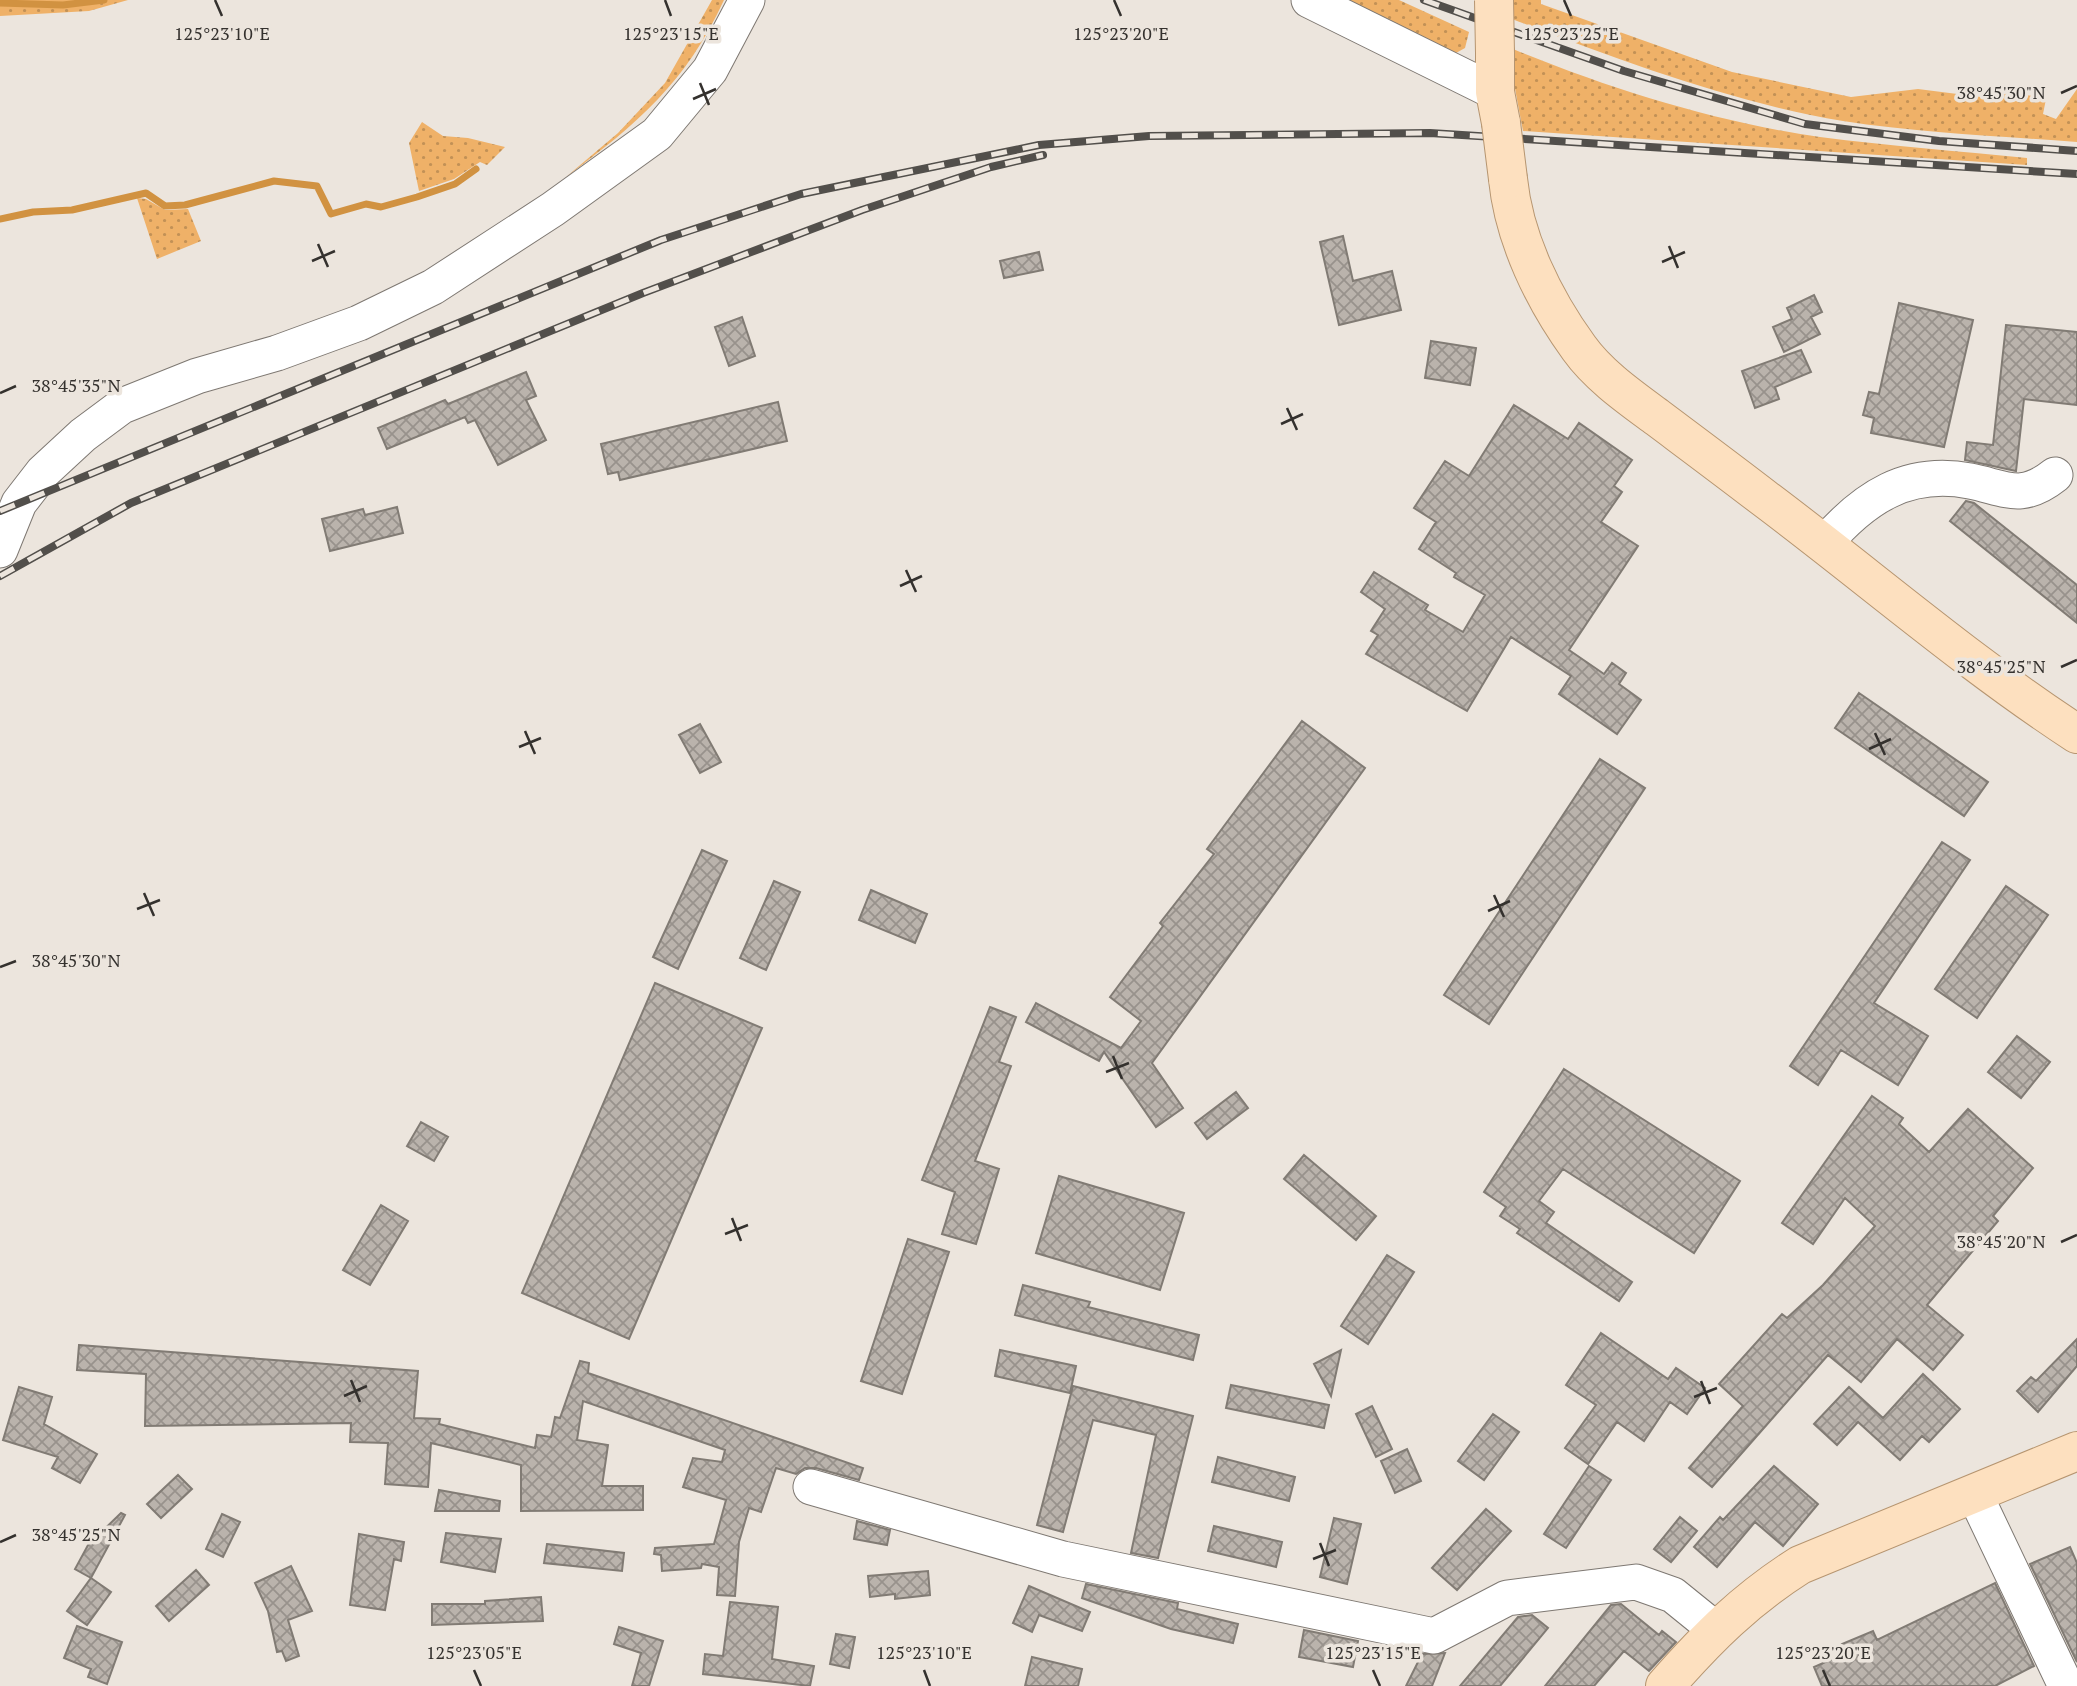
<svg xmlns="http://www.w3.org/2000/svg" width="2077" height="1686" font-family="'PT Serif',serif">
  <defs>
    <pattern id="grass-dots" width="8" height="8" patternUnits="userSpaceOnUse" patternTransform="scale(1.75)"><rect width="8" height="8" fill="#efb168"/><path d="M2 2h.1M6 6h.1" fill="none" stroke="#c29156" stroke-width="1.8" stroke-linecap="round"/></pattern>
    <pattern id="building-cross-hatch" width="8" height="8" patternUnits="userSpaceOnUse" patternTransform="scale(1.75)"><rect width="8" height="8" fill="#bab3ac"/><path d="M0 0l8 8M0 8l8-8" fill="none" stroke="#98928c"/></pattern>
  </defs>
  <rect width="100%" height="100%" fill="#ece5dd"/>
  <path fill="url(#grass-dots)" d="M0 0H128L89 11 0 16Z
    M712 0H724C686 83 637 124 566 177L618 133 665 83Z
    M1349 0H1399L1469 32 1465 48 1456 53Z
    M1512 0H1541V4L1732 72 1851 97 1918 89 1981 97 2013 92 2046 99 2043 114 2056 119 2077 89V142C2000 136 1920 133 1843 121 1730 102 1619 60 1512 19Z
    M1513 49C1610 89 1716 122 1820 137 1889 146 1958 151 2027 158V165L1523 131 1513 78Z
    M422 122 443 136 468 138 505 147 487 165 480 162 454 179 419 191 409 143Z
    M137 198 146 199 165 210 188 209 201 241 157 259Z"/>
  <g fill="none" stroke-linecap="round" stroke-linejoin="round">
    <path stroke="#d19241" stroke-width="7" d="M0 3 63 5 104 0
      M0 219 33 212 72 210 146 193 165 206 185 205 274 181 317 186 331 214 366 204 381 207 417 197 455 184 476 169"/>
  </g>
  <path fill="url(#building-cross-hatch)" stroke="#817b74" stroke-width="2" d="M1343 236 1353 281 1392 271 1401 310 1339 325 1320 242Z
    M1039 252 1043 270 1004 278 1000 261Z
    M1814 295 1822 312 1811 317 1820 334 1784 352 1773 327 1792 319 1787 308Z
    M1899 303 1973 320 1944 447 1871 433 1874 418 1863 415 1869 392 1879 394Z
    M742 317 755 356 729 366 715 327Z
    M2006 325 2077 332V405L2024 399 2016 471 1965 460 1967 442 1993 445Z
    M1431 341 1476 348 1470 385 1425 378Z
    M1801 350 1811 372 1775 387 1779 399 1755 408 1742 371Z
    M526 372 536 396 526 400 546 440 498 465 475 420 468 423 465 417 387 449 378 428 445 400 448 404Z
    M778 402 787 441 620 480 618 472 608 474 601 444Z
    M1514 405 1568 439 1579 423 1632 460 1614 486 1622 492 1601 522 1638 546 1569 650 1604 674 1612 663 1626 673 1619 684 1641 700 1617 734 1559 694 1571 676 1511 637 1467 711 1366 654 1378 635 1371 631 1385 609 1361 592 1374 572 1428 605 1425 610 1463 632 1485 595 1454 577 1456 573 1419 549 1436 522 1414 508 1445 461 1469 476Z
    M1966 501 1974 503 2077 585V623L1950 521Z
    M397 507 403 533 330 551 322 519 363 509 365 515Z
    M1859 693 1988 782 1964 816 1835 728Z
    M1302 721 1365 768 1152 1063 1183 1108 1156 1127 1104 1052 1099 1061 1026 1022 1036 1003 1121 1048 1141 1021 1110 997 1163 926 1160 923 1214 854 1207 849Z
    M700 724 721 762 700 773 679 735Z
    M1600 759 1645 788 1489 1024 1444 995Z
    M1942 842 1970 860 1874 1003 1928 1036 1898 1085 1841 1050 1818 1085 1790 1066Z
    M702 850 727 861 678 969 653 957Z
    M774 881 800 892 766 970 740 958Z
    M2006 886 2048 915 1977 1018 1935 989Z
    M871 890 927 914 915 943 859 920Z
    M655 983 762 1028 629 1339 522 1293Z
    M990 1007 1016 1017 999 1062 1011 1066 975 1161 999 1169 976 1244 942 1234 955 1192 922 1180Z
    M2017 1036 2050 1062 2021 1098 1988 1072Z
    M1564 1069 1740 1181 1694 1253 1563 1169 1539 1201 1554 1212 1546 1223 1632 1282 1619 1301 1517 1233 1520 1229 1500 1216 1506 1207 1484 1192Z
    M1236 1092 1248 1108 1207 1139 1195 1123Z
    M1872 1096 1903 1118 1899 1124 1929 1152 1968 1109 2033 1168 1993 1216 1998 1221 1927 1305 1963 1335 1933 1370 1897 1339 1861 1382 1828 1355 1712 1487 1689 1468 1743 1406 1719 1384 1782 1314 1787 1318 1823 1285 1875 1226 1845 1198 1813 1244 1782 1223Z
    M421 1122 448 1137 434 1161 407 1146Z
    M1304 1155 1376 1216 1356 1240 1284 1179Z
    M1059 1176 1184 1213 1160 1290 1036 1253Z
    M381 1205 408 1221 370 1285 343 1270Z
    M908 1239 949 1252 902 1394 861 1381Z
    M1387 1255 1414 1272 1368 1344 1341 1326Z
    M1023 1285 1090 1302 1088 1307 1199 1335 1193 1360 1015 1315Z
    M1601 1333 1668 1379 1676 1368 1705 1388 1687 1414 1670 1402 1644 1441 1617 1422 1588 1464 1565 1448 1596 1405 1566 1385Z
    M2077 1339V1366L2038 1412 2017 1391 2031 1377 2036 1381Z
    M79 1345 418 1371 414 1418 440 1419 439 1424 535 1448 537 1435 551 1437 555 1417 560 1418 580 1361 589 1363 588 1373 863 1468 859 1480 816 1468H805L796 1474 776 1468 761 1512 749 1508 739 1542 735 1596 717 1595 719 1567 702 1564 701 1568 662 1571 661 1555 654 1554 655 1548 714 1544 726 1500 683 1487 693 1458 722 1462 725 1450 583 1401 577 1440 608 1445 602 1486H643V1510L521 1511V1465L431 1443 428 1487 385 1484 388 1443 350 1442 351 1423 145 1426 146 1374 77 1370Z
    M1000 1350 1076 1366 1070 1393 995 1376Z
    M1341 1350 1331 1396 1314 1364Z
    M1923 1374 1960 1409 1929 1442 1922 1436 1900 1460 1858 1422 1837 1445 1814 1424 1849 1387 1883 1418Z
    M1231 1385 1329 1405 1324 1428 1226 1408Z
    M1073 1386 1193 1416 1158 1558 1131 1553 1156 1435 1093 1420 1063 1532 1037 1525Z
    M19 1387 52 1397 44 1424 97 1454 80 1483 52 1468 58 1457 3 1440Z
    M1372 1406 1392 1449 1376 1457 1356 1414Z
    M1493 1414 1519 1432 1484 1480 1458 1461Z
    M1407 1449 1421 1481 1395 1493 1381 1461Z
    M1218 1457 1295 1477 1289 1501 1212 1482Z
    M1589 1466 1611 1480 1566 1548 1544 1534Z
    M1774 1466 1818 1504 1783 1546 1755 1522 1717 1567 1694 1547 1720 1517 1723 1520Z
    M178 1475 192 1489 161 1518 147 1504Z
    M439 1490 500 1501 499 1511H435Z
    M1486 1509 1511 1531 1457 1590 1432 1568Z
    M121 1513 125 1515 91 1578 75 1569 88 1545Z
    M222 1514 240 1522 223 1557 206 1549Z
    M1680 1517 1697 1531 1671 1562 1654 1549Z
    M1334 1518 1361 1524 1347 1584 1320 1577Z
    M857 1521 890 1530 887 1545 854 1539Z
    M1214 1526 1282 1542 1276 1567 1208 1551Z
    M446 1533 501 1539 495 1572 441 1562Z
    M359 1534 404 1542 401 1561 394 1559 385 1610 350 1605Z
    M547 1544 624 1553 622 1571 544 1563Z
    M2070 1547 2077 1563V1662L2030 1564Z
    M291 1566 312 1611 288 1620 299 1656 286 1661 282 1651 277 1652 268 1611 255 1583Z
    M196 1570 209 1585 169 1621 156 1606Z
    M928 1571 930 1595 895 1599V1594L870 1597 868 1576Z
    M91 1578 111 1592 87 1625 67 1611Z
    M1995 1583 2034 1666 1995 1686H1822L1814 1667 1846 1653 1842 1644 1873 1631 1877 1640Z
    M1086 1584 1178 1603 1177 1609 1238 1624 1233 1643 1171 1629 1082 1598Z
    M1029 1586 1090 1612 1082 1631 1039 1615 1032 1632 1013 1623Z
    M541 1597 543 1621 432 1625V1604H485V1601Z
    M730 1602 778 1607 772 1659 814 1666 810 1686 703 1674 705 1654 723 1656Z
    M1621 1604 1659 1635 1662 1631 1676 1642 1649 1671 1624 1651 1594 1686H1545L1611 1605Z
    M1532 1615 1548 1628 1500 1686H1460L1518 1617Z
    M77 1626 122 1642 107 1684 88 1677 91 1669 64 1658Z
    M619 1627 663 1641 649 1686H632L641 1653 614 1644Z
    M1304 1630 1358 1641 1353 1667 1299 1657Z
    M836 1634 855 1637 849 1668 830 1664Z
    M1445 1653 1432 1686H1406L1422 1654Z
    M1032 1657 1082 1669 1078 1686H1025Z"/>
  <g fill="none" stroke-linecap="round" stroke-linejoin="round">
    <defs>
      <path id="minor" d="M1309 0 1495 92
        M1825 543C1864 498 1907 469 1970 481 2006 488 2021 502 2055 475
        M0 550 19 503 43 472 83 435 122 406 197 376 277 353 359 323 433 287 553 209 657 134 710 70 747 0
        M811 1487 1063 1559 1434 1636 1507 1598 1636 1582 1673 1595 1715 1629
        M1974 1493 2066 1686"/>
      <path id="major" d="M1495 53V92L1501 123
        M1508 179C1514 239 1544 300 1579 348 1599 376 1631 398 1658 418 1694 445 1729 471 1764 498 1868 576 1968 663 2077 734
        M1665 1686C1708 1637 1745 1600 1800 1565L2077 1451"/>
    </defs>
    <use href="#minor" stroke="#7e7872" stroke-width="37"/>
    <use href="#major" stroke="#b69570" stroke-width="40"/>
    <use href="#minor" stroke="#fff" stroke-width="35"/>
    <use href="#major" stroke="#fde0bf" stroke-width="38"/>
    <defs>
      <path id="rail" d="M1424 0 1624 71 1805 124 1939 141 2077 151
        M0 511 661 240 801 194 1039 145 1149 136 1430 133 2077 174
        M0 576 131 503 643 293 862 210 991 167 1043 155"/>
    </defs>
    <use href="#rail" stroke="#524f4b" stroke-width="8"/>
    <use href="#rail" stroke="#ece5dd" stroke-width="5" stroke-dasharray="16" stroke-linecap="butt"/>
    <defs>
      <path id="major-bridge" d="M1494 0 1495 53
        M1501 123 1508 179"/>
    </defs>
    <use href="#major-bridge" stroke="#b69570" stroke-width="40" stroke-linecap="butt"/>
    <use href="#major-bridge" stroke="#fde0bf" stroke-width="38"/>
  </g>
  <path fill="none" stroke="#34312e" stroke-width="2.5" d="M215 0 222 16M665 0 671 16M1114 0 1121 16M1564 0 1571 16M700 83 709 105M2061 93 2077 86M693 99 716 89M318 244 328 267M1669 246 1678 268M312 261 335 251M1662 262 1685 252M0 393 16 386M1287 408 1297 430M1281 424 1303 414M906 570 916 592M900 586 922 576M2061 667 2077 660M525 731 535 754M1875 733 1885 755M519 747 541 738M1869 749 1891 739M144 893 154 916M1494 895 1504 917M137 909 160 900M1488 911 1510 901M0 967 16 961M1113 1056 1122 1079M1106 1072 1129 1063M732 1218 741 1241M725 1234 748 1225M2061 1242 2077 1235M351 1380 360 1402M1701 1381 1710 1404M344 1396 367 1386M1694 1397 1717 1388M0 1542 16 1535M1320 1543 1329 1566M1313 1559 1336 1550M474 1670 481 1686M924 1670 930 1686M1373 1670 1380 1686M1823 1670 1830 1686"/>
  <g font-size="18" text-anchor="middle" fill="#34312e" stroke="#ece5dd" stroke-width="7" stroke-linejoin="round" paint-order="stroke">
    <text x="222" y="40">125°23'10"E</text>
    <text x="671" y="40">125°23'15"E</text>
    <text x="1121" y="40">125°23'20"E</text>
    <text x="1571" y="40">125°23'25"E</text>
    <text x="2001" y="99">38°45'30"N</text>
    <text x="76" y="392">38°45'35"N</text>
    <text x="2001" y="673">38°45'25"N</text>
    <text x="76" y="967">38°45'30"N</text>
    <text x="2001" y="1248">38°45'20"N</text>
    <text x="76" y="1541">38°45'25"N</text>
    <text x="474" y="1659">125°23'05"E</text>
    <text x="924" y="1659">125°23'10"E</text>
    <text x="1373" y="1659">125°23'15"E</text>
    <text x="1823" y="1659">125°23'20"E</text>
  </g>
</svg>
